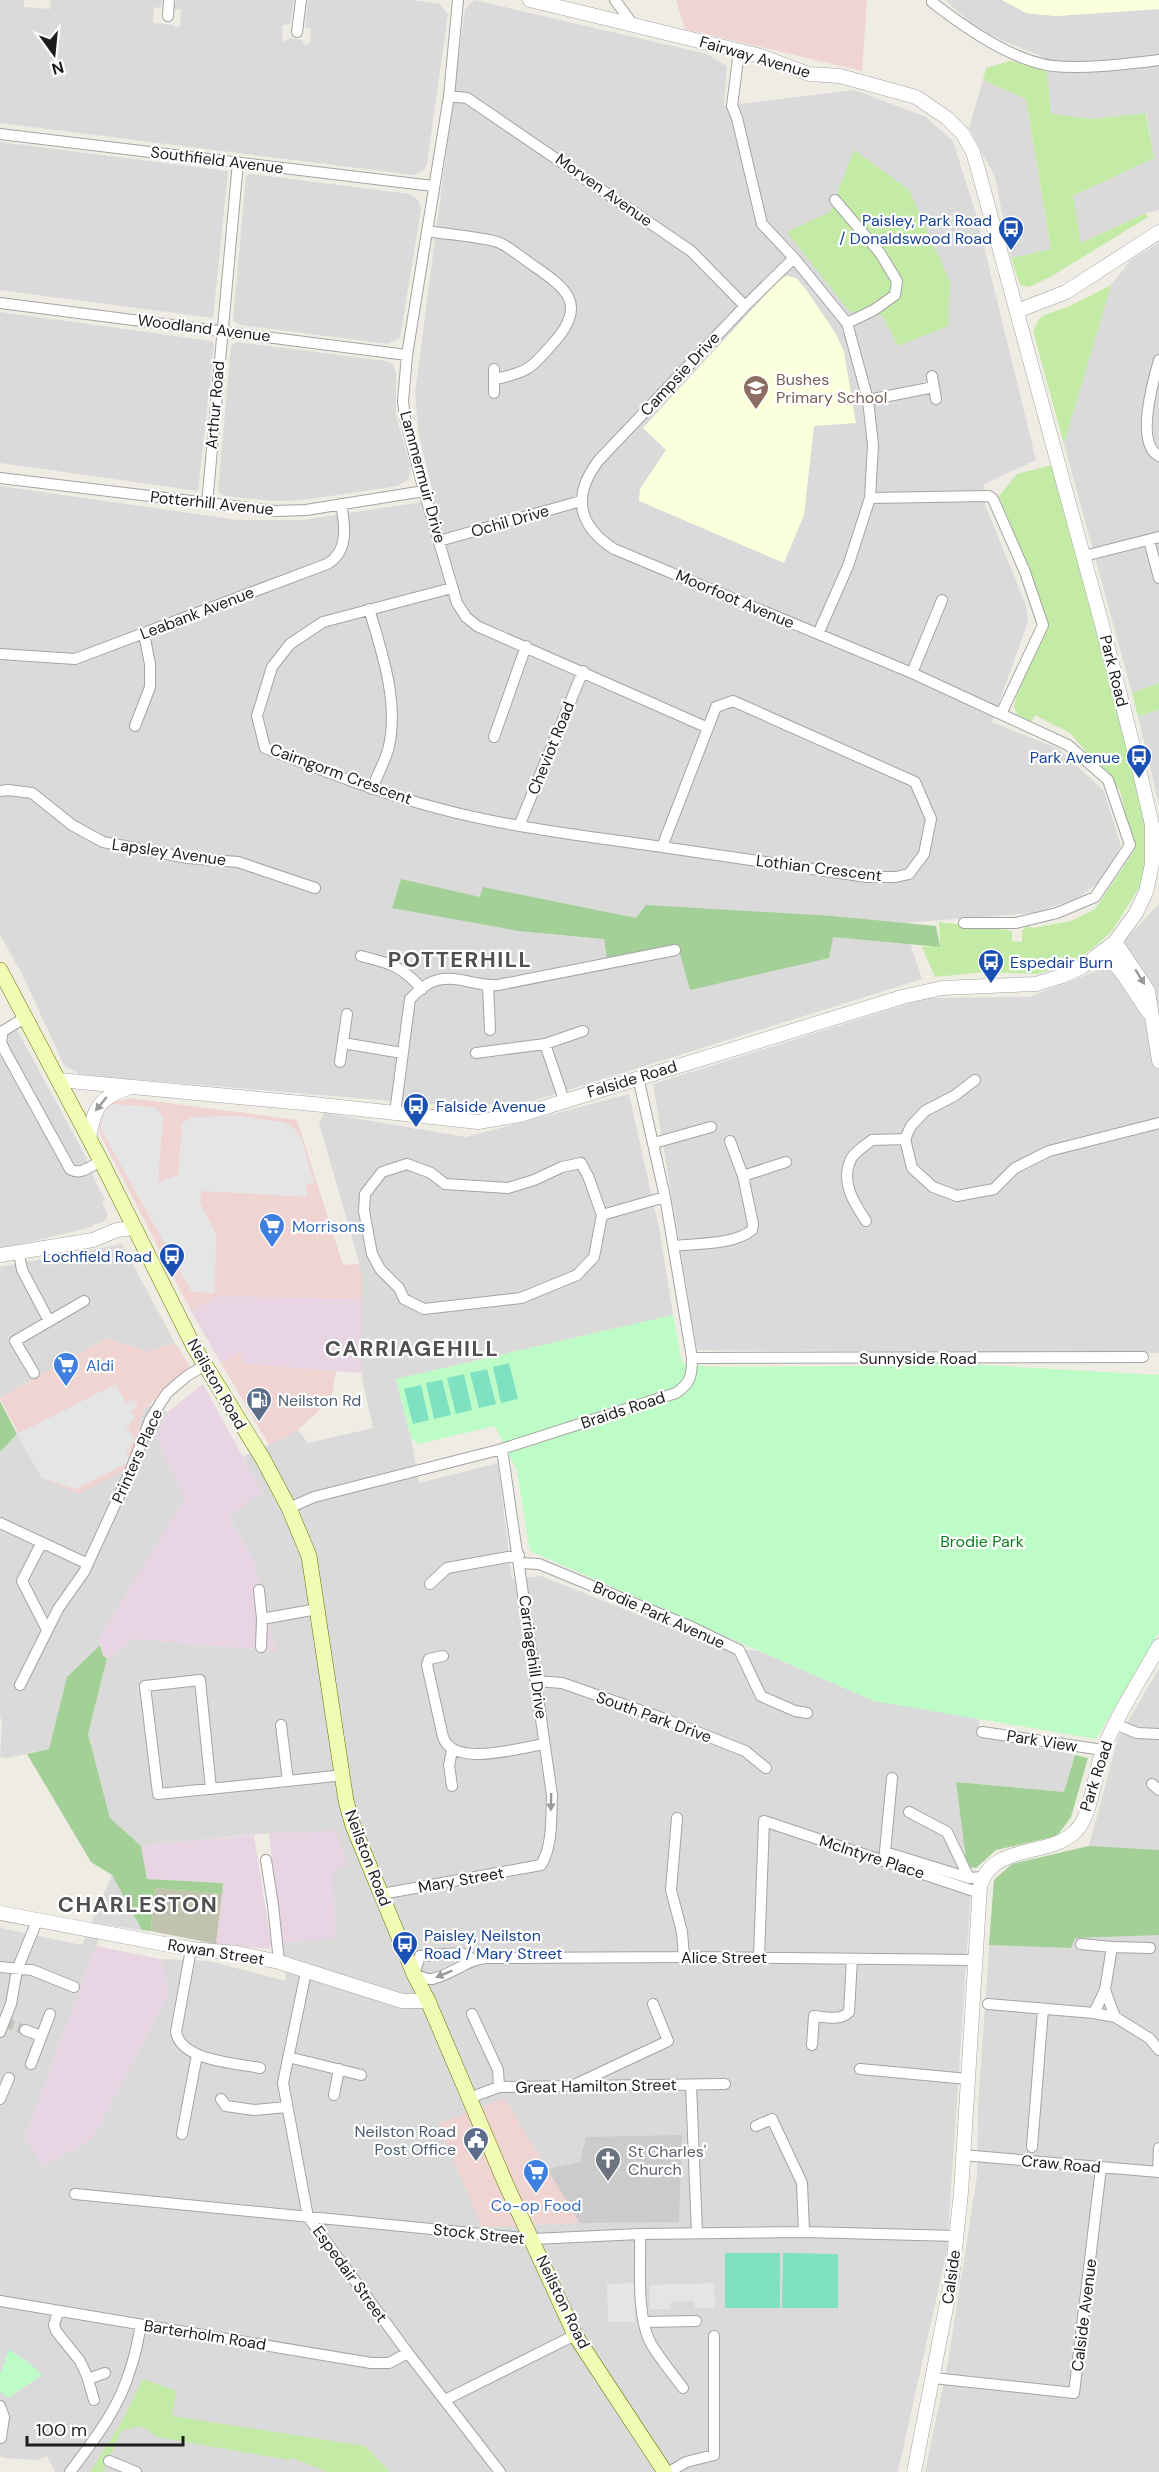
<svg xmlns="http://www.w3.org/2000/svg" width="1159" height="2472" font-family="'DM Sans',sans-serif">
  <rect width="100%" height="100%" fill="#efece3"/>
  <path fill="#dbdada" d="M0 0H24V7L50 9 51 0H162L161 7 154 8 153 22 156 25 158 23 174 25 176 28 180 26 181 10 174 9 176 0H294L290 24 283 25 282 39 285 42 289 38 302 40 306 46 310 42 311 29 305 27 308 0H412L440 4 448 14 427 164 424 170 414 175 0 123Z
    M474 0 707 54 727 66 724 106 855 90 926 117 953 141 976 214 1036 460 984 484 985 505 1026 605 1028 622 992 722 1059 749 1104 791 1121 846 1101 881 1078 898 1034 913 903 923 922 979 533 1101 465 1107 81 1075 64 1065 21 972 0 935V486L238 520H303L435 500 419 436 415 393 465 9Z
    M945 0H1002L1026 13 1056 16 1159 9V210L1146 213 1080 244 1073 196 1154 158 1147 113 1094 119 1051 114 1045 58 980 31Z
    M983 80 1026 99 1051 249 1011 258 995 177 969 128Z
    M0 142 228 171 213 318 0 290Z
    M249 174 410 194 418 200 421 209 400 338 388 344 241 325 233 321 246 176Z
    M1159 243V683L1132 693 1064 444 1111 285 1130 261Z
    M0 312 212 341 214 345 198 491 0 463Z
    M236 342 386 361 393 364 396 373V416L411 468 409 479 398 486 303 500 273 501 224 496 218 491 231 346Z
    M1159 710V805L1138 716Z
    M1159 904V1353L697 1350 653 1084 927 998 1029 997 1094 972Z
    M16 1028 86 1157 94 1179 105 1200 102 1202 108 1215 104 1222 92 1225V1227L0 1249V1058L8 1032Z
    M629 1094 660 1233 673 1315 396 1379 411 1438 419 1483 498 1463 512 1579 541 1576 718 1647 759 1651 874 1701 979 1719V1735L1075 1755 1064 1792 956 1782 971 1891 947 2250 898 2472H55L47 2456 37 2460 4 2458 0 2456V1928L82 1945 112 1875 142 1930 105 1925 96 1946 25 2138 43 2166 92 2139 169 1993 160 1959 209 1961 286 1981 269 1833 141 1846 110 1818 88 1734 107 1658 134 1639 276 1651 254 1561 228 1516 262 1492 243 1457 298 1430 308 1443 373 1428 362 1378V1273L319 1123 324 1113 466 1137Z
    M122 1244 175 1343 147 1352 107 1338 0 1398V1267Z
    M149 1405 168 1412 156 1437 186 1497 99 1639 100 1645 67 1677 49 1749 7 1758 0 1757 2 1721 0 1717V1452L17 1434 42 1478 132 1466 143 1410Z
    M1159 1669V2472H925L948 2362 977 2176 978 2106 994 1880 1012 1864 1089 1846 1118 1738Z"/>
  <path fill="#f0d4d1" d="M676 0H867L862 71 685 29Z
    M130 1098 297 1120 343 1265 359 1264 362 1273V1299L220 1296 191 1311 100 1134 99 1116 106 1104Z
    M107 1338 147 1352 175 1343 190 1366 143 1410 132 1466 79 1494 42 1478 0 1398Z
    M240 1352 244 1364 336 1371 331 1399 298 1430 269 1445 221 1363Z
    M504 2098 580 2223 482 2227 438 2124Z"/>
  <path fill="#e8d4e3" d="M220 1296 362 1299V1373L243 1364 240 1352 221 1363 191 1311Z
    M203 1384 262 1492 228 1517 254 1561 276 1651 134 1639 107 1658 103 1656 99 1639 185 1498 156 1437 168 1412Z
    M335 1829 348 1865 332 1873 336 1938 282 1943 269 1833 319 1832Z
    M254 1835 271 1944 269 1949 216 1944 223 1883 147 1879 141 1846Z
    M96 1946 160 1959 169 1993 92 2139 43 2166 25 2138Z"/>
  <path fill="#fcffdb" d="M1002 0H1159V9L1056 16 1026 13Z
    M787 276 796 278 805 288 836 334 844 352 856 423 814 426 804 515 784 563 639 501 640 489 666 450 643 428 780 279Z"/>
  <path fill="#cbcbcb" d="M682 2135 679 2222 580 2223 547 2169 580 2162 586 2137Z"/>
  <path fill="#c2c3ae" d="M155 1888 222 1894 216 1944 151 1931Z"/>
  <path fill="#c3eba6" d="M1010 61 1047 69 1051 114 1094 119 1146 113 1154 158 1073 196 1081 243 1146 213 1148 217 1052 276 1029 287 1020 285 1011 258 1051 249 1026 99 983 80 986 68Z
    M854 150 909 190 950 282 948 326 898 346 883 316 849 311 787 232 830 212Z
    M1111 285 1064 444 1033 331 1039 319 1044 315 1070 306Z
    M1052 465 1132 758 1148 834 1147 863 1140 886 1112 931 1092 949 1068 965 1037 974 986 972 935 977 922 947 940 946 939 922 1008 930 1012 932V941L1022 942V931L1026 926 1033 928 1071 921 1095 909 1134 851 1120 791 1070 733 1035 715 1031 722 1018 716 1014 707 1017 695 1048 623 999 496 1017 474Z
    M1159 683V710L1138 716 1132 693Z
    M143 2379 176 2391 172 2416 365 2446 390 2472H328L292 2458 289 2460 157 2437 143 2426 122 2430 103 2472H90L120 2425Z"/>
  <path fill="#a2d096" d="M401 879 480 897 483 887 636 918 646 905 832 916 936 926 940 947 833 937 829 958 690 990 678 947 607 959 604 939 519 931 392 908Z
    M0 1401 17 1434 0 1452Z
    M100 1645 103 1656 107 1658 88 1734 110 1818 141 1846 147 1879 223 1883 222 1894 155 1888 151 1931 142 1930 112 1875 91 1862 27 1754 49 1749 67 1677Z
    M1075 1755 1088 1758 1071 1817 1057 1836 996 1850 976 1868 967 1867 956 1782 1064 1792Z
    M1089 1846 1159 1850V1935L1075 1938 1071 1948 989 1945 994 1880 1012 1864Z"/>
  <path fill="#bdfbc7" d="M673 1315 682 1363 709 1367 876 1366 946 1363 1159 1375V1632L1096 1739 874 1701 530 1551 517 1471 495 1426 418 1444 411 1438 396 1379Z
    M9 2350 28 2362 42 2375 8 2398 0 2391V2374Z"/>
  <path fill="#7de1c2" d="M509 1363 518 1399 501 1403 493 1367Z
    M487 1369 496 1404 479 1408 470 1373Z
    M464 1374 472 1410 456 1414 447 1378Z
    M442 1380 451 1415 434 1419 426 1383Z
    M421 1385 429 1420 413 1424 404 1389Z
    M725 2253H780V2308H725Z
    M783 2253 838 2254V2308H782Z"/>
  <path fill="#e5e5e5" d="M113 1104 155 1107 163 1117 158 1182 178 1175 182 1123 191 1117 240 1116 284 1122 295 1129 301 1137 314 1182 306 1184 307 1197 202 1191 200 1203 216 1234 215 1294 191 1291 101 1130 102 1113Z
    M116 1384 126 1403 134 1399 138 1406 130 1411 136 1416 124 1430 128 1428 135 1441 129 1445 131 1449 126 1452 129 1459 127 1463 77 1489 42 1478 17 1434Z
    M634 2283 635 2322H608L607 2284Z
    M714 2283 715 2308H695L694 2301 671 2302 670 2309H650V2285Z"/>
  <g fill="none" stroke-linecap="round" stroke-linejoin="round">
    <path stroke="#c5c3bb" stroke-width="10" stroke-dasharray="10 5" stroke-linecap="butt" d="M4 2022 25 2030"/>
    <defs>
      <path id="minor" d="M458 0 449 96 407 355 403 401 405 418 424 491 457 603 466 617 477 626 706 727
        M615 0 634 26
        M932 2C964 27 1012 61 1053 66 1088 69 1125 64 1159 60
        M168 16 169 0
        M297 32 301 0
        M739 51 732 106 737 118 762 224 794 258 847 323 868 400 873 445 870 498 848 566 818 634
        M449 96 467 98 691 251 745 306
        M0 134 433 186
        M835 200 880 253 897 281 895 295 874 310 847 323
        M427 231C443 234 487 237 500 243 511 248 523 259 534 266 567 289 587 304 555 341 532 367 530 372 495 379
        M794 258 745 306 599 460C572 495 577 525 614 549L912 673 1068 745 1108 780 1130 845 1095 897 1057 913 1016 923H964
        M0 303 407 355
        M1159 360C1153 381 1135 444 1159 456
        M932 376 936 399
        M494 393V369
        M868 400 934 387
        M0 478 275 511 306 510 424 491
        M870 498 989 496 993 499 1025 572 1043 625 1001 714
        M207 504 238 162
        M1149 540 1159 578
        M439 541 581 501
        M1084 556 1159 537
        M452 588 323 622 290 644 272 667 257 716 265 748C322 770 379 793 437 808 511 828 587 836 662 847
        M369 609C382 652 400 705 388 750 384 763 377 776 372 789
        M0 654 75 659 327 564C349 552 345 525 341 504
        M912 673 942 600
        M733 701 915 782 931 819 924 854 909 874 896 877H867L662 847 716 707Z
        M135 726 150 687V664L144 634
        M494 737 526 646
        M0 791 8 790 32 793 72 825 103 842 188 858 238 862 315 888
        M519 826 583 671
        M361 956C392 964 400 965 422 989
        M488 986 490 1030
        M26 1017 3 1031 1 1042 5 1051 70 1169C80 1176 91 1166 101 1161
        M343 1043 402 1053
        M545 1044 564 1100
        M476 1053 545 1044 583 1031
        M340 1062 347 1014
        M975 1080 954 1096 925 1111 911 1126 905 1139 912 1168 933 1187 957 1196 994 1189 1015 1168 1049 1151 1159 1123
        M395 1113 410 999C415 994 422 987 428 984 451 971 475 987 498 985L675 950
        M654 1143 711 1127
        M743 1176 786 1162
        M602 1215 588 1176 581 1163 562 1167 534 1180 508 1188 445 1184 431 1173 407 1164 382 1172 365 1194 364 1211 372 1254 380 1269 399 1288 404 1299 424 1309 521 1298 577 1275 594 1257 602 1215 665 1197
        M866 1221C854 1203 840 1182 851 1159 854 1152 866 1145 872 1140L905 1139
        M675 1246C698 1243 734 1245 752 1230L753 1224 743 1176 730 1141
        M19 1253 22 1270 49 1321
        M692 1358 1143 1357
        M34 1373 15 1341 84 1301
        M289 1508 314 1497 502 1449 676 1393C691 1383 692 1375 692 1358L665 1197 638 1077
        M0 1523 88 1564
        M41 1544 22 1581 47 1630
        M520 1563 539 1564 687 1625 739 1650 761 1696 795 1711 807 1713
        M430 1584 447 1568 519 1555
        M259 1590 262 1619 261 1647
        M262 1619 317 1609
        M443 1656 429 1659 427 1665 443 1737C453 1768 519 1748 544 1744
        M536 1681 562 1683 662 1718 745 1751 766 1768
        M20 1685 58 1609 84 1572 130 1472 150 1420 161 1402 167 1393 187 1376 205 1365
        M1115 1724 1137 1733 1159 1734
        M281 1725 288 1781
        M982 1732 1103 1750
        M452 1751 449 1765 452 1786
        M892 1778 885 1852 969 1878 983 1877
        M1152 1784 1159 1790
        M211 1789 200 1680 145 1686 158 1794C220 1788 281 1782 343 1775
        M909 1812 947 1832 969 1878
        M677 1818 671 1890 682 1932 684 1957
        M266 1860 273 1905 279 1962
        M382 1894 541 1865C553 1846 551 1817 552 1795L502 1449
        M1081 1944 1112 1947 1105 1990
        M1112 1947 1150 1948
        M191 1949 176 2032C181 2061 236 2063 260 2068
        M759 1957 764 1821 980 1893
        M473 1959 461 1953 420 1956 414 1974C419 1976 427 1980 432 1979 452 1975 467 1959 486 1958L684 1957 976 1960
        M0 1967 32 1970 74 1987
        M306 1972 283 2083 308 2217 408 2353 500 2472
        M988 2004 1094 2013 1115 2017 1149 2038 1159 2050
        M1094 2013 1105 1990 1115 2017
        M472 2014 498 2070 499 2087
        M25 2030 41 2036
        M0 2032 11 2004 17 1970 37 1921
        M812 2045 814 2016C826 2017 841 2021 849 2012L852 1959
        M288 2057 361 2075
        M31 2064 50 2014
        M860 2069 968 2079
        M574 2085 668 2041 653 2004
        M691 2085 697 2233
        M334 2095 339 2069
        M469 2098 499 2087 725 2084
        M0 2099 9 2078
        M221 2099 226 2106 254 2110 287 2107
        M756 2126 772 2119 802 2183 804 2232
        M182 2134 197 2055
        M1032 2147 1043 2009
        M962 2155 1159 2172
        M1158 2172 1159 2148
        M75 2194 533 2239 640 2234 804 2232 956 2236
        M640 2234C641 2267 636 2313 650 2342 659 2358 672 2373 683 2388
        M0 2301 371 2363H389L408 2353
        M58 2311 54 2325 56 2331 80 2361 87 2376 94 2400
        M644 2322 696 2321
        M933 2378 1074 2393 1101 2168
        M88 2379 105 2373
        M445 2400 575 2335
        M0 2406 4 2417 1 2438
        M109 2461 136 2472
        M70 2472C95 2439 120 2407 131 2367 136 2353 138 2339 141 2325
        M669 2472 686 2462 714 2455V2336"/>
      <path id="tertiary" d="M1017 311 1066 292 1159 232
        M1115 942 1148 991 1159 1061
        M1105 951 1125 977 1148 1012
        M59 1080 313 1104 478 1122 520 1115 902 997 942 988 1036 984 1062 976 1082 967 1115 942 1136 913 1146 892 1152 864V825L1140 773 1101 621 979 173 973 152 962 133 947 118 916 97 840 76 809 74 757 55 530 0
        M89 1138C94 1109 98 1098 128 1088
        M0 1255 93 1240 117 1230 134 1228
        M0 1913 191 1949 237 1953 279 1962 402 2001H428
        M914 2472 952 2277 961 2192 980 1886C994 1842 1049 1858 1076 1831 1093 1813 1094 1771 1104 1748 1118 1713 1140 1680 1159 1646"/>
      <path id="secondary" d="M0 970 101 1161 194 1347 263 1459 289 1508 309 1556 346 1801 353 1826 414 1974 428 2001 505 2182 575 2335 665 2472"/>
    </defs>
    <use href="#minor" stroke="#a4a4a4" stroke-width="12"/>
    <use href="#tertiary" stroke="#a4a4a4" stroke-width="15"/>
    <use href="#secondary" stroke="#627701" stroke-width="16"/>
    <use href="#minor" stroke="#fff" stroke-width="10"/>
    <use href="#tertiary" stroke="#fff" stroke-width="14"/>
    <use href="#secondary" stroke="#f2fbb4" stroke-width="15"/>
  </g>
  <defs><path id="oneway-solid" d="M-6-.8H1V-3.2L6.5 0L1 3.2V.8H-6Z" transform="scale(1.5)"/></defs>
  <g fill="#999">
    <use href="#oneway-solid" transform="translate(1140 977) rotate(58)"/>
    <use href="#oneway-solid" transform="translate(101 1104) rotate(129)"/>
    <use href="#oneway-solid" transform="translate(551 1802) rotate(91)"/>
    <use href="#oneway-solid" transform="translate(444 1974) rotate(158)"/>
  </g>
  <defs>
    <symbol id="bus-pin" viewBox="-11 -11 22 30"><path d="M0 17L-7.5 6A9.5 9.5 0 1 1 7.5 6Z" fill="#1a4fb4" stroke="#fff"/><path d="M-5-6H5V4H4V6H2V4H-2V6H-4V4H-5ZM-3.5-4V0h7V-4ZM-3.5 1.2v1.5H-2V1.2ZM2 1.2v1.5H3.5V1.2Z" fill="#fff"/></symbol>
    <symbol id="school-pin" viewBox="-11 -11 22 30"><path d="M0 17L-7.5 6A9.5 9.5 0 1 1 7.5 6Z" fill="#8d6e63" stroke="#fff"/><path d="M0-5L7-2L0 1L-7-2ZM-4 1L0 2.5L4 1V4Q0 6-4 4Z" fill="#fff"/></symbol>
    <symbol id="supermarket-pin" viewBox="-11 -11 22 30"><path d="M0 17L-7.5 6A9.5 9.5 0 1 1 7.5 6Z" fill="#3f7fe0" stroke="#fff"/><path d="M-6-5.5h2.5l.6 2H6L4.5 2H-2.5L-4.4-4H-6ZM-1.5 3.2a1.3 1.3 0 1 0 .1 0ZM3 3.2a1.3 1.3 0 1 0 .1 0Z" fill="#fff"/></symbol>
    <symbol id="fuel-pin" viewBox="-11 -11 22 30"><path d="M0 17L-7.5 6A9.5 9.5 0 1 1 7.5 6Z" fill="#5c6f8a" stroke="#fff"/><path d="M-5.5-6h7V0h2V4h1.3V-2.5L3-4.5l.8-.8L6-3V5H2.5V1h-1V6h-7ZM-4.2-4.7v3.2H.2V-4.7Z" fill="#fff"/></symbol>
    <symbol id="civic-pin" viewBox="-11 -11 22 30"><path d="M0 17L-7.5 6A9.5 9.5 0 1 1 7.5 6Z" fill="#5c6f8a" stroke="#fff"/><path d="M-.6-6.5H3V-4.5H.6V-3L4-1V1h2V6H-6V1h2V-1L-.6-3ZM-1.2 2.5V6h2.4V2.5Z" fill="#fff"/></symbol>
    <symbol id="church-pin" viewBox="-11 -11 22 30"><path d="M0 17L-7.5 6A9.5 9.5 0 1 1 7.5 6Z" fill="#6b7280" stroke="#fff"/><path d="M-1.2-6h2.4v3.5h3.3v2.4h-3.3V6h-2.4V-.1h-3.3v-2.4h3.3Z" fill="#fff"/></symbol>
  </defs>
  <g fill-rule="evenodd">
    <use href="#bus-pin" x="996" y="214" width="30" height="40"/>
    <use href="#school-pin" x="741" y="373" width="30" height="40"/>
    <use href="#bus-pin" x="1124" y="742" width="30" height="40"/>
    <use href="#bus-pin" x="976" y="947" width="30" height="40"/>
    <use href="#bus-pin" x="401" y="1091" width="30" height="40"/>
    <use href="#supermarket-pin" x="257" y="1211" width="30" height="40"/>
    <use href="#bus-pin" x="157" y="1241" width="30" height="40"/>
    <use href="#supermarket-pin" x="51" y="1350" width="30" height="40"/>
    <use href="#fuel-pin" x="244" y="1385" width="30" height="40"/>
    <use href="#bus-pin" x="390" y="1929" width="30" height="40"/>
    <use href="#civic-pin" x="461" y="2125" width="30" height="40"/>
    <use href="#church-pin" x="593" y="2145" width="30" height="40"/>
    <use href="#supermarket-pin" x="521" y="2157" width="30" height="40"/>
  </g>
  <g text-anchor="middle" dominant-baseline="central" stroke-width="4.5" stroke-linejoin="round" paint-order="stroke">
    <g font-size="16" fill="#1d1d1d" stroke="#fff">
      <text transform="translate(755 57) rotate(16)">Fairway Avenue</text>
      <text transform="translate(217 160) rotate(7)">Southfield Avenue</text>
      <text transform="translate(604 190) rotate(35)">Morven Avenue</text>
      <text transform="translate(204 328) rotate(7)">Woodland Avenue</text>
      <text transform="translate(680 374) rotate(-47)">Campsie Drive</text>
      <text transform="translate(215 405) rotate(-85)">Arthur Road</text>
      <text transform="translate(423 477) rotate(75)">Lammermuir Drive</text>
      <text transform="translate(212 503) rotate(6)">Potterhill Avenue</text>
      <text transform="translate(510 521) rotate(-16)">Ochil Drive</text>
      <text transform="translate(735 599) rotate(23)">Moorfoot Avenue</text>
      <text transform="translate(197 613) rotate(-21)">Leabank Avenue</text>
      <text transform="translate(1114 671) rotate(76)">Park Road</text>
      <text transform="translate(551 748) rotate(-68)">Cheviot Road</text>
      <text transform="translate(341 774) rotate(20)">Cairngorm Crescent</text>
      <text transform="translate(169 852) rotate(8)">Lapsley Avenue</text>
      <text transform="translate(819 868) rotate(7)">Lothian Crescent</text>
      <text transform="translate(632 1079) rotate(-17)">Falside Road</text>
      <text x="918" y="1358">Sunnyside Road</text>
      <text transform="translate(217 1384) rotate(60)">Neilston Road</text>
      <text transform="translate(623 1410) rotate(-18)">Braids Road</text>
      <text transform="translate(137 1456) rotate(-66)">Printers Place</text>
      <text transform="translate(659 1615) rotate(24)">Brodie Park Avenue</text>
      <text transform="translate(533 1657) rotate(82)">Carriagehill Drive</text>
      <text transform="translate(654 1717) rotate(20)">South Park Drive</text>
      <text transform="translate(1042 1741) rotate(9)">Park View</text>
      <text transform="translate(1096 1776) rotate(-72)">Park Road</text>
      <text transform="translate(872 1857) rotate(18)">McIntyre Place</text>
      <text transform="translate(368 1858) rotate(69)">Neilston Road</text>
      <text transform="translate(461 1880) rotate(-10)">Mary Street</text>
      <text transform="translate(216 1952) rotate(9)">Rowan Street</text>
      <text x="724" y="1957">Alice Street</text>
      <text transform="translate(596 2086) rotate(-1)">Great Hamilton Street</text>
      <text transform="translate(1061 2164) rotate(5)">Craw Road</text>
      <text transform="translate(479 2234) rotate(6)">Stock Street</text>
      <text transform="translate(350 2274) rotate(54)">Espedair Street</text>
      <text transform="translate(951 2277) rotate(-82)">Calside</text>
      <text transform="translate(563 2302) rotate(64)">Neilston Road</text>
      <text transform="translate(1084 2315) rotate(-83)">Calside Avenue</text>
      <text transform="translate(205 2335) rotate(9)">Barterholm Road</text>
    </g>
    <g font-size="16" fill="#164399" stroke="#fff" text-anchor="end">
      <text x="992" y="220">Paisley, Park Road<tspan x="992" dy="18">/ Donaldswood Road</tspan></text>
      <text x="1120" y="757">Park Avenue</text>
      <text x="1010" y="962" text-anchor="start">Espedair Burn</text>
      <text x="436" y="1106" text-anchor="start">Falside Avenue</text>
      <text x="152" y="1256">Lochfield Road</text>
      <text x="424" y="1935" text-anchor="start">Paisley, Neilston<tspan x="424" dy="18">Road / Mary Street</tspan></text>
    </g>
    <g font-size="16" fill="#785e54" stroke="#fff" text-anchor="start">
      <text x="776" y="379">Bushes<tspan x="776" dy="18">Primary School</tspan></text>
    </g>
    <g font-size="16" fill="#366cbe" stroke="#fff" text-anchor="start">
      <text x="292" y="1226">Morrisons</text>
      <text x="86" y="1365">Aldi</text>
      <text x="536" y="2205" text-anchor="middle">Co-op Food</text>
    </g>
    <g font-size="16" fill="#4e5e75" stroke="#fff" text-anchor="start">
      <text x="278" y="1400">Neilston Rd</text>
      <text x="456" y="2131" text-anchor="end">Neilston Road<tspan x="456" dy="18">Post Office</tspan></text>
    </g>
    <g font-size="16" fill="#087e1a" stroke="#fff">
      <text x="982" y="1541">Brodie Park</text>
    </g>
    <g font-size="16" fill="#5b616d" stroke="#fff" text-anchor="start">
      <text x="628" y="2151">St Charles'<tspan x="628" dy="18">Church</tspan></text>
    </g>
    <g font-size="22" font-weight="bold" letter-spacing="1.5" fill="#505050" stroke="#fff">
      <text x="460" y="959">POTTERHILL</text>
      <text x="412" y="1348">CARRIAGEHILL</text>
      <text x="138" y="1904">CHARLESTON</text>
    </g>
  </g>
  <g transform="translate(54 54) rotate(165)" stroke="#ffffff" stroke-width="4.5" paint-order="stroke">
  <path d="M0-4.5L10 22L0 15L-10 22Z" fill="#1d1d1d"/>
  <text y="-9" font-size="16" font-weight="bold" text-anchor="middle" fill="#1d1d1d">N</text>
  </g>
  <path d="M27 2436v9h156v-9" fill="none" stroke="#1d1d1d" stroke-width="3"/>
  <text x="36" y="2436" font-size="18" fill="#1d1d1d" stroke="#ffffff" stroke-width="4.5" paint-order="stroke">100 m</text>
</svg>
